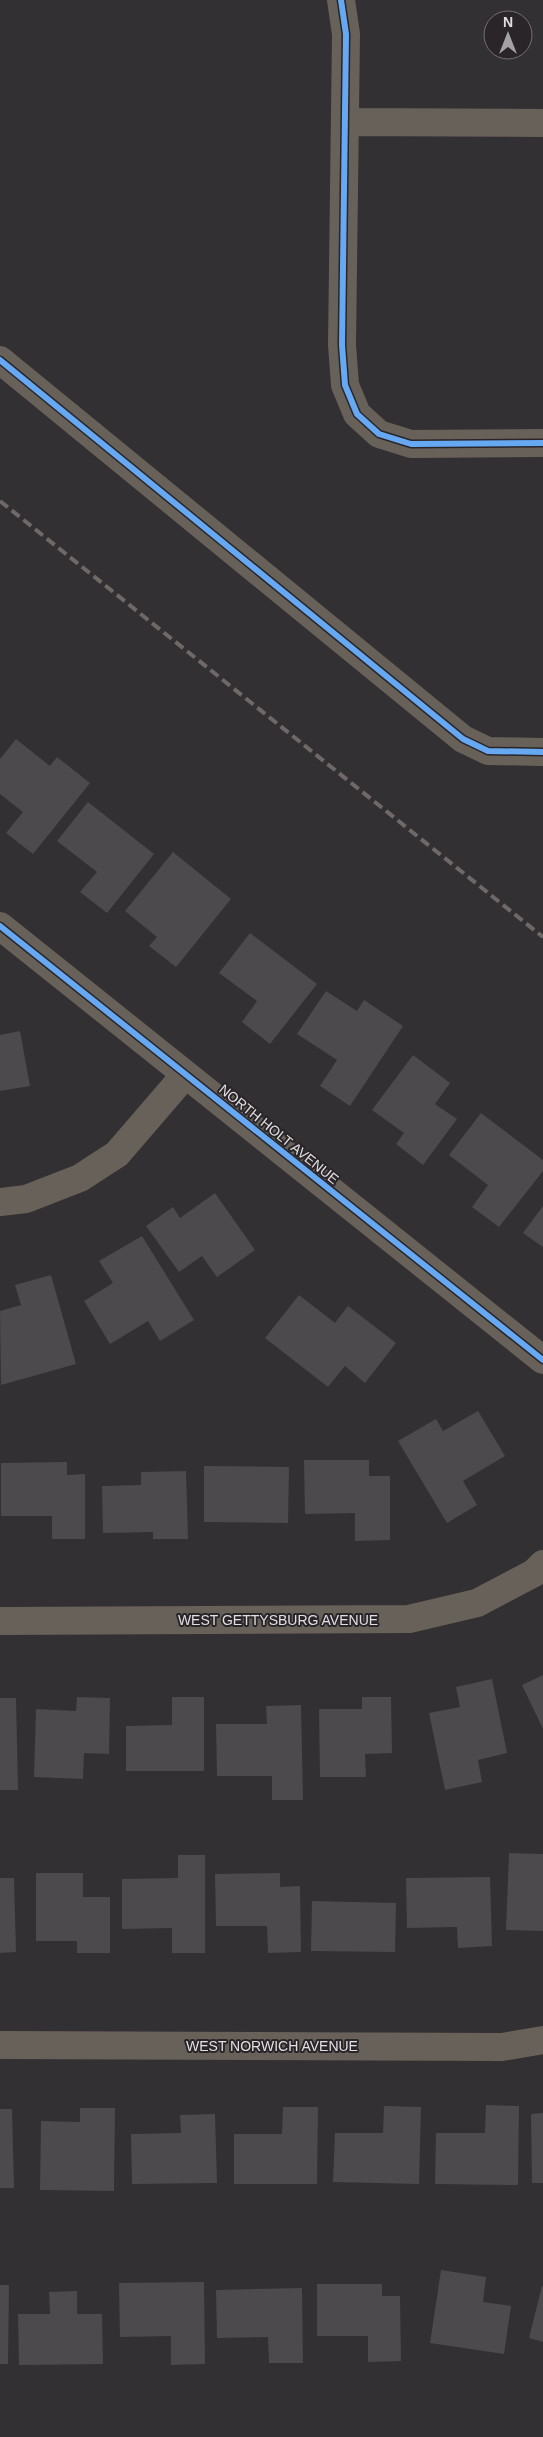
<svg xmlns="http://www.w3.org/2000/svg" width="543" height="2437" font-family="Helvetica,sans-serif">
  <rect width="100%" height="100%" fill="#323032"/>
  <path fill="#4c4a4c" d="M16 739 50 766 57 757 90 783 33 854 6 833 23 812 0 794V759Z
    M88 802 154 854 107 913 80 892 97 872 57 841Z
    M173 852 231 899 176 967 149 946 157 937 125 911Z
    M250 933 317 984 270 1044 242 1022 257 1001 219 973Z
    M326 991 357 1011 364 1000 403 1026 350 1106 320 1086 337 1060 297 1034Z
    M20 1031 30 1086 0 1091V1035Z
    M413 1055 450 1083 435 1104 457 1119 423 1165 396 1144 404 1133 372 1110Z
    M481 1113 543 1160V1171L499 1227 472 1207 488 1185 449 1155Z
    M215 1193 255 1250 217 1277 202 1256 179 1272 146 1226 173 1207 180 1218Z
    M543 1206V1247L523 1233Z
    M142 1236 194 1320 160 1341 148 1321 110 1344 84 1301 113 1283 99 1261Z
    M51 1275 76 1364 1 1385 0 1311 21 1305 15 1285Z
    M299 1295 335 1323 348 1306 396 1343 365 1383 345 1366 328 1387 265 1338Z
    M478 1411 505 1456 463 1481 477 1505 447 1523 398 1441 436 1419 443 1431Z
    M304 1460H369V1476H390V1540L355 1541V1513L305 1514Z
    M67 1462V1475L85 1474V1539H52V1516H1V1463Z
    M204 1466 289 1467 288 1523 204 1522Z
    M186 1471 188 1539H153V1532L103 1533 102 1486 141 1485V1472Z
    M543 1675V1729L522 1685Z
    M492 1679 507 1753 478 1760 482 1782 445 1790 429 1713 460 1707 456 1687Z
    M77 1697 110 1698 109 1754 84 1753 83 1779 34 1777 36 1709 76 1711Z
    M172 1697H204V1771H126V1726L172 1725Z
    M362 1697H391L392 1753 365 1754 366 1777H320L319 1709H362Z
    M0 1698H16L18 1790H0Z
    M301 1705 303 1800H272V1776H217L216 1724H267L266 1706Z
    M509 1853 543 1854V1931L506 1930Z
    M178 1855H205V1953H172V1928L122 1929V1879L178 1878Z
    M36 1873H83V1897H110V1953H77V1941H36Z
    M280 1873V1887L300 1886 301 1952 268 1953 267 1926H216L215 1874Z
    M490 1877 492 1946 458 1948 457 1927 407 1928 406 1878Z
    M0 1878H14L16 1952 0 1953Z
    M312 1901 396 1903 395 1952 311 1951Z
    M486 2105 519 2106 518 2185 435 2184 436 2133H485Z
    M384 2106 421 2107 419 2184 333 2182 335 2133H383Z
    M283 2107H318L317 2184H234V2134H282Z
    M80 2108H115L114 2191 40 2190 41 2121 80 2122Z
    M0 2109H12L14 2188H0Z
    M543 2113V2183H532L531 2114Z
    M215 2114 217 2183 132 2184 131 2134 181 2133 180 2115Z
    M441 2270 486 2277 483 2302 511 2306 504 2354 430 2343Z
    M204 2282 205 2364 171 2365V2336L120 2337 119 2283Z
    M317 2284H382V2296H400L401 2361 368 2362V2336H317Z
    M0 2285H9L8 2364H0Z
    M542 2286H543V2342L529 2338Z
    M302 2288 303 2363H269L268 2337 217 2338 216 2290Z
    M77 2291V2314H102L103 2364 19 2365 18 2314H50L49 2292Z"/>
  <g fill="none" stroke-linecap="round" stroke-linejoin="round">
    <path stroke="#686159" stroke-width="28" d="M341 0 346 34 342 345 345 385 357 414 379 434 411 444 543 443
      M345 122 543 123
      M0 360 463 739 488 751 543 752
      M0 926 543 1360
      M0 1202 26 1199 80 1178 117 1154 185 1075
      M0 1621 409 1619 477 1603 534 1573 543 1564
      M0 2045 502 2047 543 2040"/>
    <path stroke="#6e6967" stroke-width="4" stroke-dasharray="10 5" stroke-linecap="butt" d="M0 501 543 937"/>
    <defs>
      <path id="cycleway" d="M341 0 346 34 342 345 345 385 357 414 379 434 411 444 543 443
        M0 360 463 739 488 751 543 752
        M0 926 543 1360"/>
    </defs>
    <use href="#cycleway" stroke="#292529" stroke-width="9"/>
    <use href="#cycleway" stroke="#66a8f1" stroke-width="6"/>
  </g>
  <g text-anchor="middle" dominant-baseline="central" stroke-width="4" stroke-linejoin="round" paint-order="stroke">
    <g font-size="14" fill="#e1dfe1" stroke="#292529">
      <text transform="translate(279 1134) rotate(39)">NORTH HOLT AVENUE</text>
      <text x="278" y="1620">WEST GETTYSBURG AVENUE</text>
      <text x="272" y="2046">WEST NORWICH AVENUE</text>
    </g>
  </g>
  <g transform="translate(508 35)"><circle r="24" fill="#292529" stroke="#736f73"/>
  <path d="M0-4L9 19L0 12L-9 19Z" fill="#a4a2a4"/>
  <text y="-8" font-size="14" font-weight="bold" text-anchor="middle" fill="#e1dfe1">N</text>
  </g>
</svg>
